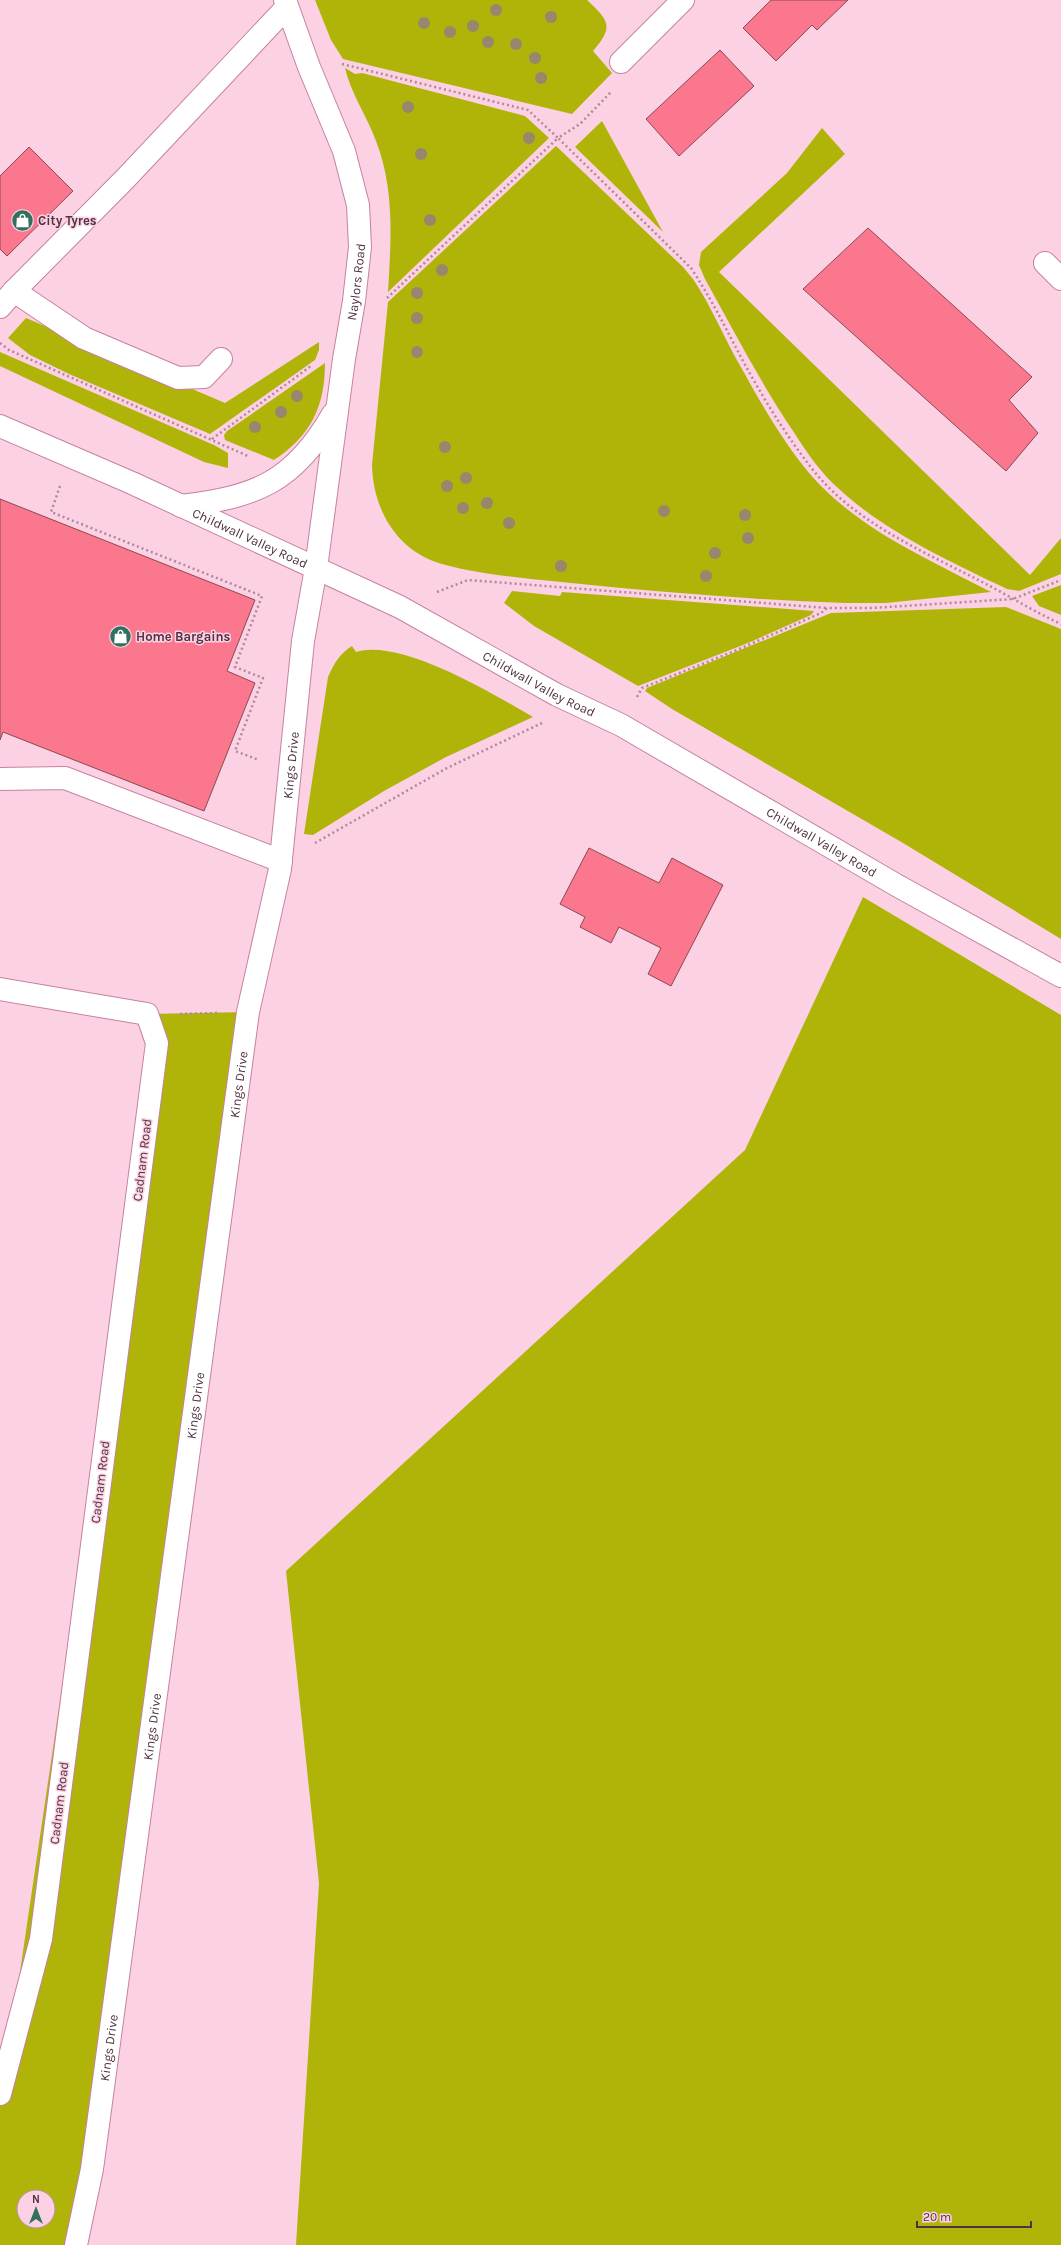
<svg xmlns="http://www.w3.org/2000/svg" width="1061" height="2245" font-family="Karla,sans-serif">
  <rect width="100%" height="100%" fill="#fcd1e3"/>
  <path fill="#b0b409" fill-rule="evenodd" d="M315 0H587C608 20 615 26 593 51L612 73 572 114 343 59 331 40Z
    M345 68 355 74 362 73 525 116 549 138 388 292C391 241 395 190 376 141 367 116 351 94 345 68Z
    M602 121 663 232 575 147Z
    M822 128 845 154 719 272 1030 575 1061 538V574L1019 591 1007 589C949 561 885 532 838 488 821 473 807 453 795 434 761 384 734 331 705 279L699 265 701 252 787 173Z
    M556 146 683 267 693 279C712 307 725 340 742 369 763 407 790 454 820 485 867 533 932 561 991 592L886 603H845C754 600 661 592 571 583 531 579 469 574 433 561 393 545 373 506 372 465L388 302Z
    M26 318 225 403 319 342V350L315 360 210 434 69 374 30 355 8 338Z
    M0 352 214 445 228 453V468L204 462 0 366Z
    M325 363C325 406 311 436 274 460L225 440 224 435 227 431Z
    M1061 585V615L1039 606 1032 596Z
    M512 591 560 596 562 592 814 611 811 615 748 643 638 686 534 626 504 603Z
    M1006 607 1061 629V939L903 843 672 709 645 691 647 688 831 613Z
    M352 646 356 652C401 638 493 694 533 717L446 757 384 791 313 835 304 834 328 677C334 664 339 654 352 646Z
    M863 897 1061 1015V2245H296L319 1883 286 1571 745 1150Z
    M248 1012 75 2245H0V2091L3 2087 157 1043 147 1014ZM24 2197H48V2221H24Z"/>
  <path fill="#fb778d" stroke="#8b4953" d="M771 0H848L817 30 812 25 776 61 743 28Z
    M720 50 754 86 679 156 646 119Z
    M29 147 73 191 7 256 0 249V176Z
    M868 228 1032 377 1009 400 1038 433 1006 471 803 289Z
    M0 499 255 600 227 671 255 683 204 811 3 732 0 740Z
    M589 848 659 883 672 858 723 885 671 986 648 974 661 948 619 927 611 943 580 927 585 917 560 904Z"/>
  <g fill="none" stroke-linecap="round" stroke-linejoin="round">
    <defs>
      <g id="minor">
        <path d="M621 62 683 0"/>
        <path d="M1045 263 1061 279"/>
        <path d="M14 291 84 338 178 378 204 377 221 359"/>
        <path d="M0 307 14 291 125 179 287 7"/>
        <path d="M181 506C256 497 294 482 333 414"/>
        <path d="M0 779 65 778 281 861"/>
        <path d="M0 989 147 1014 157 1043 41 1939 0 2094"/>
        <path id="s1" d="M76 2245 92 2169 248 1012 280 869 303 641 316 568 344 359 354 301 360 247 358 205 344 151 309 67 285 0"/>
      </g>
      <g id="major">
        <path id="s2" d="M0 426 132 483 400 607 557 695 621 725 898 886 1061 976"/>
      </g>
    </defs>
    <use href="#minor" stroke="#c582a0" stroke-width="24"/>
    <use href="#major" stroke="#c582a0" stroke-width="24"/>
    <path stroke="#ad8999" stroke-width="2.5" stroke-dasharray="2 3" stroke-linecap="butt" d="M342 64 528 110 558 138 580 124 611 92
      M387 298 558 138 691 268C711 298 726 329 743 361 763 398 787 437 813 470 856 524 927 553 986 584 1011 597 1035 612 1061 624
      M0 343 9 350 250 457
      M212 439 311 366
      M60 486 51 512 262 596 235 667 263 678 235 751 259 760
      M437 592 468 580 827 608
      M637 697 642 688 737 650 821 613 827 608H872L1013 599 1061 580
      M315 843 447 768 542 723
      M180 1014 217 1013"/>
    <use href="#minor" stroke="#fff" stroke-width="22"/>
    <use href="#major" stroke="#fff" stroke-width="22"/>
  </g>
  <g fill="#98866d">
    <circle cx="496" cy="10" r="6"/>
    <circle cx="551" cy="17" r="6"/>
    <circle cx="424" cy="23" r="6"/>
    <circle cx="473" cy="26" r="6"/>
    <circle cx="450" cy="32" r="6"/>
    <circle cx="488" cy="42" r="6"/>
    <circle cx="516" cy="44" r="6"/>
    <circle cx="535" cy="58" r="6"/>
    <circle cx="541" cy="78" r="6"/>
    <circle cx="408" cy="107" r="6"/>
    <circle cx="529" cy="138" r="6"/>
    <circle cx="421" cy="154" r="6"/>
    <circle cx="430" cy="220" r="6"/>
    <circle cx="442" cy="270" r="6"/>
    <circle cx="417" cy="293" r="6"/>
    <circle cx="417" cy="318" r="6"/>
    <circle cx="417" cy="352" r="6"/>
    <circle cx="297" cy="396" r="6"/>
    <circle cx="281" cy="412" r="6"/>
    <circle cx="255" cy="427" r="6"/>
    <circle cx="445" cy="447" r="6"/>
    <circle cx="466" cy="478" r="6"/>
    <circle cx="447" cy="486" r="6"/>
    <circle cx="487" cy="503" r="6"/>
    <circle cx="463" cy="508" r="6"/>
    <circle cx="664" cy="511" r="6"/>
    <circle cx="745" cy="515" r="6"/>
    <circle cx="509" cy="523" r="6"/>
    <circle cx="748" cy="538" r="6"/>
    <circle cx="715" cy="553" r="6"/>
    <circle cx="561" cy="566" r="6"/>
    <circle cx="706" cy="576" r="6"/>
  </g>
  <defs>
    <symbol id="shop-disc" viewBox="-11 -11 22 22"><circle r="9.5" fill="#31705e" stroke="#fcd1e3"/><path d="M-5-2.5h2.3a2.7 3.5 0 0 1 5.4 0H5L5.5 6h-11ZM-1.5-2.5h3a1.5 2.3 0 0 0-3 0Z" fill="#fff"/></symbol>
  </defs>
  <g fill-rule="evenodd">
    <use href="#shop-disc" x="10" y="208" width="25" height="25"/>
    <use href="#shop-disc" x="108" y="624" width="25" height="25"/>
  </g>
  <g text-anchor="middle" dominant-baseline="central" stroke-width="3" stroke-linejoin="round" paint-order="stroke">
    <g font-size="13" font-weight="bold" fill="#4e323f" stroke="#fcd1e3" text-anchor="start">
      <text x="38" y="220">City Tyres</text>
      <text x="136" y="636">Home Bargains</text>
    </g>
    <g font-size="13" fill="#4e323f" stroke="#fcd1e3">
      <text stroke="none"><textPath href="#s1" startOffset="1984">Naylors Road</textPath></text>
      <text stroke="none"><textPath href="#s2" startOffset="274">Childwall Valley Road</textPath></text>
      <text stroke="none"><textPath href="#s2" startOffset="598">Childwall Valley Road</textPath></text>
      <text stroke="none"><textPath href="#s1" startOffset="1496">Kings Drive</textPath></text>
      <text stroke="none"><textPath href="#s2" startOffset="922">Childwall Valley Road</textPath></text>
      <text stroke="none"><textPath href="#s1" startOffset="1172">Kings Drive</textPath></text>
      <text transform="translate(142 1160) rotate(-83)">Cadnam Road</text>
      <text stroke="none"><textPath href="#s1" startOffset="848">Kings Drive</textPath></text>
      <text transform="translate(100 1482) rotate(-83)">Cadnam Road</text>
      <text stroke="none"><textPath href="#s1" startOffset="524">Kings Drive</textPath></text>
      <text transform="translate(59 1803) rotate(-83)">Cadnam Road</text>
      <text stroke="none"><textPath href="#s1" startOffset="200">Kings Drive</textPath></text>
    </g>
  </g>
  <g transform="translate(36 2209)"><circle r="19" fill="#fcd1e3" stroke="#b691a1"/>
  <path d="M0-3L7 15L0 10L-7 15Z" fill="#31705e"/>
  <text y="-6" font-size="11" font-weight="bold" text-anchor="middle" fill="#4e323f">N</text>
  </g>
  <path d="M917 2221v6h114v-6" fill="none" stroke="#4e323f" stroke-width="2"/>
  <text x="923" y="2221" font-size="12" fill="#4e323f" stroke="#fcd1e3" stroke-width="3" paint-order="stroke">20 m</text>
</svg>
